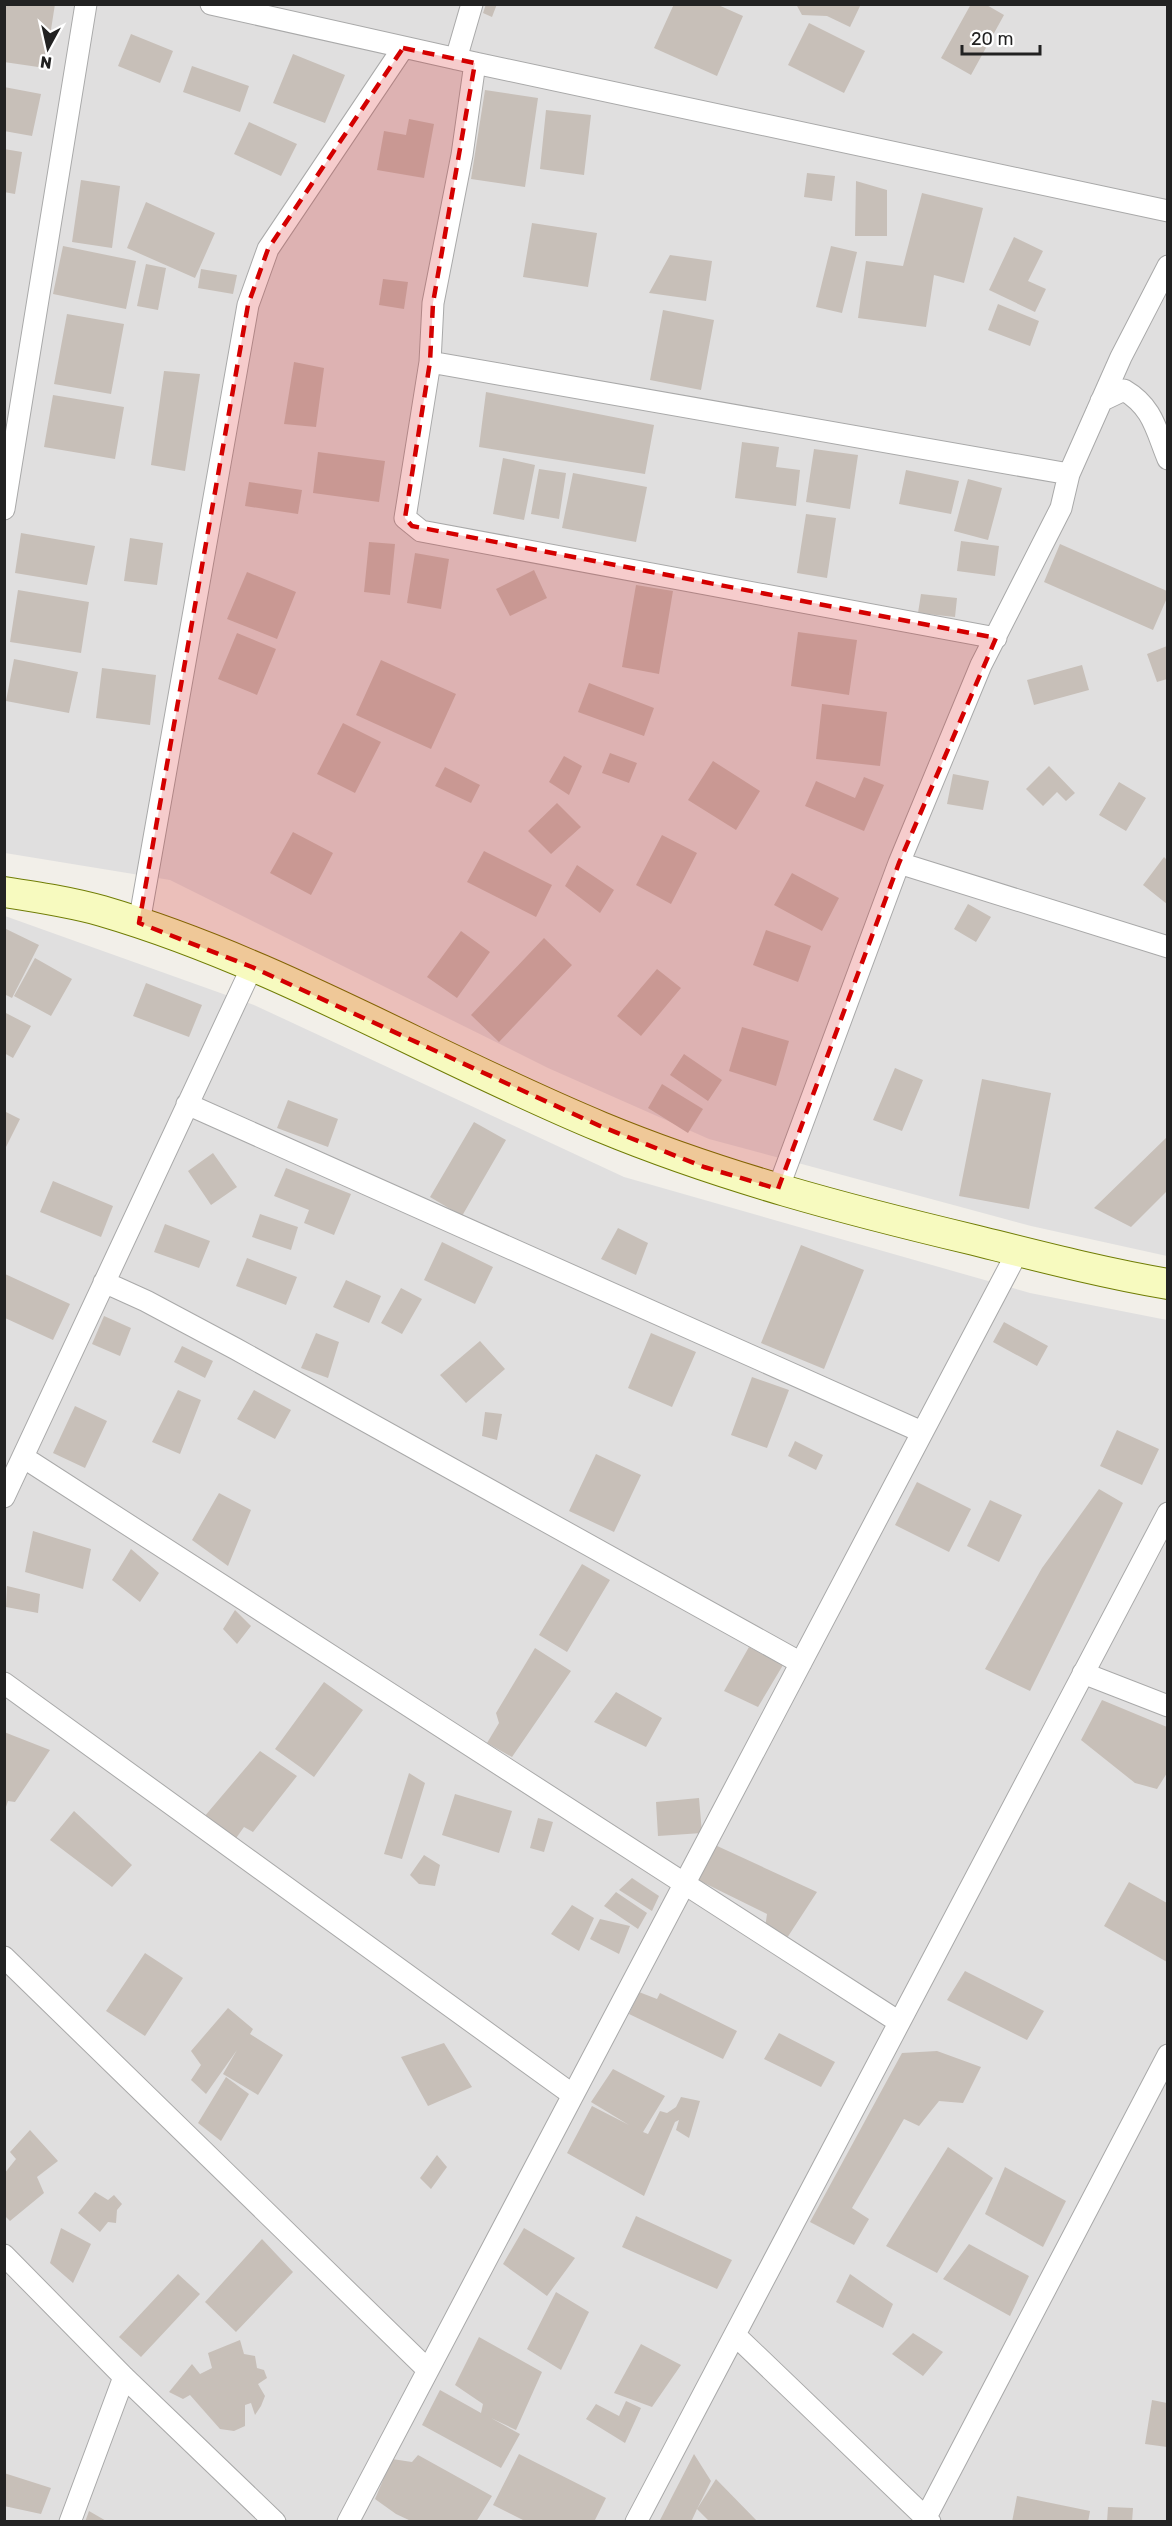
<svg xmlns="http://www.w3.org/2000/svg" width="1172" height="2526" font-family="Rubik,sans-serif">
  <rect width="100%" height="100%" fill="#f2efe9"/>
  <path fill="#e0dfdf" d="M4 5H1167V1256L1031 1226 709 1139 548 1068 170 880 5 853Z
    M5 916 254 1005 624 1177 1030 1293 1167 1320V2521L5 2522Z"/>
  <path fill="#c7bfb8" d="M4 4H55L45 68 4 62Z
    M486 4H497L492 17 483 13Z
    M674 4H716L743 16 717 76 654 48Z
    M796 4H861L850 27 827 16 802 15Z
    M971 4H985L1004 15 971 75 941 58Z
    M809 23 865 51 844 93 788 65Z
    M131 34 173 51 160 83 118 66Z
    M293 54 345 75 325 123 273 103Z
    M192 66 249 86 240 112 183 92Z
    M4 87 41 94 32 136 4 131Z
    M485 90 538 98 525 187 471 179Z
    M546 110 591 115 584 175 540 169Z
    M409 119 434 124 424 178 377 170 384 131 406 135Z
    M249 122 297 144 281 176 234 154Z
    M4 149 22 152 15 194 4 192Z
    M807 173 835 176 832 201 804 197Z
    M81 180 120 186 112 248 72 242Z
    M856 181 887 190V236H855Z
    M922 193 983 208 964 283 934 275 926 327 858 318 866 261 903 266Z
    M146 202 215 233 195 278 127 248Z
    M532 223 597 233 588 287 523 277Z
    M1014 237 1043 251 1028 281 1046 289 1035 312 989 290Z
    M63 246 136 261 126 309 53 294Z
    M831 246 857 252 842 313 816 307Z
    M670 255 712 261 706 301 649 293Z
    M146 264 166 268 158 310 137 306Z
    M201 269 237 275 233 294 198 288Z
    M383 279 408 282 404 309 379 305Z
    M998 304 1039 321 1030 346 988 330Z
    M663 310 714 320 701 390 650 380Z
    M67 314 124 324 111 394 54 384Z
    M294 362 324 368 316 427 284 424Z
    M164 371 200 374 185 471 151 465Z
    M486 392 654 425 645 474 479 447Z
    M53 395 124 407 115 459 44 447Z
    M742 442 779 447 776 467 800 470 796 506 735 498Z
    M814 449 858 455 850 509 806 502Z
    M318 452 385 461 379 502 313 493Z
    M503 458 535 465 524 520 493 514Z
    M539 469 566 473 559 519 531 514Z
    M906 470 959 481 951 514 899 504Z
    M573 473 647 487 636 542 562 528Z
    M968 479 1002 488 988 540 954 531Z
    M249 482 302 490 298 514 245 506Z
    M806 514 836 518 827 578 797 573Z
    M21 533 95 546 87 585 15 573Z
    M130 538 163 543 157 585 124 581Z
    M961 541 999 546 995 576 957 571Z
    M369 542 395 544 390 595 364 592Z
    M1060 544 1167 591V598L1153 630 1044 582Z
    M415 553 449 559 441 609 407 603Z
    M534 570 547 598 510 616 496 589Z
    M247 572 296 592 277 639 227 619Z
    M636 585 673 591 659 674 622 667Z
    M18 590 89 602 81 653 10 642Z
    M921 594 957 598 955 617 918 613Z
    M798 632 857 640 849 695 791 686Z
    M237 633 276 649 257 695 218 679Z
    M1167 646V679L1157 682 1147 654Z
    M14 659 78 672 69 713 6 701Z
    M381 660 456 694 431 749 356 715Z
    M1082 665 1089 690 1034 705 1027 680Z
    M102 668 156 675 150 725 96 718Z
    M589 683 654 708 644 736 578 712Z
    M822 704 887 712 880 766 816 759Z
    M343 723 381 742 355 793 317 774Z
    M610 753 637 763 629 783 602 773Z
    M564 756 582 766 569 795 549 782Z
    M713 761 760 791 736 830 688 800Z
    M1049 766 1075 793 1066 801 1057 792 1043 806 1026 789Z
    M445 767 480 785 471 803 435 786Z
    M953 774 989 781 983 810 947 804Z
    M864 777 884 785 864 831 805 806 816 781 855 798Z
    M1119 782 1146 798 1126 831 1099 815Z
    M557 803 581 827 551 854 528 831Z
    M293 832 333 853 311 895 270 873Z
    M662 835 697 853 671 904 636 885Z
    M484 851 552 885 536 917 467 882Z
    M1164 857 1167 860V904L1143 885Z
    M577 865 614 890 600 913 565 886Z
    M792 873 839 898 822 931 774 905Z
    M968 904 991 917 976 942 954 929Z
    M4 928 39 945 12 998 4 994Z
    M766 930 811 946 798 982 753 965Z
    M461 931 490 952 457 998 427 977Z
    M544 938 572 965 499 1042 471 1015Z
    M35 958 72 979 51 1016 14 996Z
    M657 969 681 988 641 1036 617 1016Z
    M146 983 202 1005 189 1037 133 1016Z
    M4 1012 31 1026 13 1058 4 1053Z
    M742 1027 789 1041 776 1086 729 1071Z
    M684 1054 722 1080 708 1101 670 1075Z
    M895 1068 923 1080 902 1131 873 1120Z
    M982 1079 1051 1093 1029 1209 959 1196Z
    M662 1084 703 1109 688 1133 648 1108Z
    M288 1100 338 1119 328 1147 277 1128Z
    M4 1111 20 1119 4 1151Z
    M474 1122 506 1140 462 1216 430 1197Z
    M1167 1137V1191L1131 1227 1094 1208Z
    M213 1153 237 1187 211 1205 188 1171Z
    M286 1168 351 1194 334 1235 304 1223 309 1210 274 1196Z
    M53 1181 113 1206 101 1237 40 1212Z
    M260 1214 298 1227 291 1250 252 1237Z
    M165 1224 210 1241 199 1268 154 1252Z
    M618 1228 648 1243 636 1275 601 1259Z
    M442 1242 493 1267 475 1304 424 1280Z
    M801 1245 864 1270 824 1369 761 1343Z
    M247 1258 297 1277 286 1305 236 1286Z
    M5 1274 70 1304 53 1340 5 1318Z
    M346 1280 381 1296 369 1323 333 1307Z
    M401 1288 422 1299 402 1334 381 1323Z
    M104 1316 131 1328 120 1356 92 1344Z
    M1004 1322 1048 1346 1037 1366 993 1342Z
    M316 1333 339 1342 328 1378 301 1368Z
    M651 1333 696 1352 672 1407 628 1388Z
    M480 1341 505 1369 466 1403 440 1375Z
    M182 1346 213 1361 205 1378 174 1362Z
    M752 1377 789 1390 767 1448 731 1435Z
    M178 1390 201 1400 180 1454 152 1442Z
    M254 1390 291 1410 275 1439 237 1419Z
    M75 1406 107 1421 85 1468 53 1453Z
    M485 1412 502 1414 497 1440 482 1436Z
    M1117 1430 1159 1449 1142 1485 1100 1466Z
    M795 1441 823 1455 816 1470 788 1456Z
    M596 1454 641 1475 614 1532 569 1511Z
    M917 1482 971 1509 949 1552 895 1525Z
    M1099 1489 1123 1503 1030 1691 985 1669 1042 1568Z
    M219 1493 251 1510 228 1566 192 1540Z
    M990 1500 1022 1515 999 1562 967 1546Z
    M33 1531 91 1549 83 1589 25 1572Z
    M131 1549 159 1573 140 1602 112 1580Z
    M582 1564 610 1580 567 1652 539 1635Z
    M7 1586 40 1594 38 1613 6 1607Z
    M235 1610 251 1626 237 1644 223 1629Z
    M749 1647 783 1665 758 1707 724 1691Z
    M535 1648 571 1671 512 1757 487 1743 499 1723 496 1713Z
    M324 1682 363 1710 314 1777 275 1749Z
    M616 1692 662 1718 646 1747 594 1722Z
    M1102 1700 1167 1727V1773L1157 1789 1135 1783 1081 1740Z
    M4 1732 50 1750 15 1802 8 1801 5 1810Z
    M260 1751 297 1776 253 1832 244 1827 234 1841 204 1817Z
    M409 1773 425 1783 402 1859 384 1854Z
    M455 1794 512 1811 499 1853 442 1835Z
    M699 1798 702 1833 658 1836 656 1802Z
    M74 1811 132 1865 112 1887 50 1840Z
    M538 1818 553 1822 544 1852 530 1848Z
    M715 1845 817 1892 787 1938 765 1928 767 1914 694 1878Z
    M424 1855 440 1865 435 1886 419 1884 410 1875Z
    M632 1878 659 1896 652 1911 619 1890Z
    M1129 1882 1167 1903V1962L1104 1926Z
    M616 1892 647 1913 638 1929 604 1906Z
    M572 1905 594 1918 579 1951 551 1934Z
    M600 1919 630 1926 619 1954 590 1939Z
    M145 1953 183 1978 145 2036 106 2011Z
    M965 1971 1044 2011 1027 2040 947 2000Z
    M639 1992 657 1999 660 1993 737 2031 723 2059 629 2014Z
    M228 2008 253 2029 250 2034 283 2055 258 2095 223 2074 237 2050 206 2094 191 2080 201 2065 191 2051Z
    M779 2033 835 2062 821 2087 764 2059Z
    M444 2043 472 2087 428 2106 401 2057Z
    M937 2051 981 2067 963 2103 939 2101 919 2126 904 2119 852 2208 869 2219 854 2245 810 2222 902 2053Z
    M613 2069 665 2096 643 2132 648 2134 660 2111 667 2113 676 2107 681 2097 700 2101 689 2138 676 2130 679 2120 675 2122 644 2196 567 2153 592 2106 629 2125 591 2102Z
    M226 2077 249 2094 221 2141 198 2123Z
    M30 2130 58 2161 37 2177 44 2193 10 2221 4 2215V2174L16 2159 10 2152Z
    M948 2147 993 2178 937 2273 886 2246Z
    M437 2155 447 2167 431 2189 420 2178Z
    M1005 2167 1066 2201 1043 2247 985 2214Z
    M95 2192 108 2200 114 2195 122 2204 117 2210 116 2223 108 2222 100 2232 78 2213Z
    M636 2216 732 2260 717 2289 622 2247Z
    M61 2228 91 2244 73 2283 50 2263Z
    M524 2228 575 2258 547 2296 503 2264Z
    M262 2239 293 2272 236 2332 205 2302Z
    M969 2244 1029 2276 1010 2316 943 2279Z
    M178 2274 200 2294 141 2357 119 2337Z
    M850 2274 893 2304 883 2328 836 2302Z
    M556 2292 589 2312 561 2370 527 2349Z
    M913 2333 943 2352 923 2376 892 2354Z
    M479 2337 542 2372 516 2430 491 2418 520 2434 501 2468 422 2425 440 2390 481 2413 483 2404 455 2385Z
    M240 2340 244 2354 255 2356 257 2368 264 2370 267 2378 258 2384 265 2396 261 2406 255 2415 251 2403 245 2405V2426L234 2431 220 2429 190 2395 183 2399 169 2392 192 2364 200 2374 212 2368 208 2353Z
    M641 2344 681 2365 652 2407 614 2393Z
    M1152 2400 1167 2403V2447L1145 2444Z
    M626 2401 641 2408 625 2443 586 2419 596 2404 619 2416Z
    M519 2454 606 2498 594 2522H527L493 2505Z
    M694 2454 711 2481 697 2509 716 2479 758 2522H710L697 2509 691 2522H659Z
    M418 2455 492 2496 476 2522H413L396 2514 375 2499 392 2459 412 2462Z
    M4 2473 51 2488 41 2514 4 2506Z
    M1017 2496 1090 2511 1088 2522H1012Z
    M1108 2507 1133 2508 1132 2522H1107Z
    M89 2511 108 2522H85Z"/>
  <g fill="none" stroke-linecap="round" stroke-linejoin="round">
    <defs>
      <path id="street" d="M211 4 475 63 1168 211
        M456 59 472 4
        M475 63 462 155 433 303 430 362 405 518 421 531 996 638
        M430 362 1069 474
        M1101 401 1124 390C1153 407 1156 430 1168 459
        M4 509 86 4
        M899 863 1168 947
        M139 923 248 305 268 249 403 48
        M187 1104 922 1432
        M778 1189 899 863 981 665 1061 508 1069 474 1121 357 1168 266
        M104 1282 146 1301 236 1349 801 1663
        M23 1457 899 2022
        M4 1497 252 967
        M1083 1673 1168 1706
        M4 1683 573 2095
        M4 1957 428 2370
        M4 2255 124 2377 275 2522
        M735 2335 930 2522
        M926 2517 1168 2055
        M70 2522 124 2377
        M348 2522 1018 1251
        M636 2522 1168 1513"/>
      <path id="secondary" d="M4 892C37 897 70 902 102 911 276 962 434 1058 601 1127 722 1177 848 1210 974 1240 1038 1256 1103 1273 1168 1284"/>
    </defs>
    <use href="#street" stroke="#a9a9a9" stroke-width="23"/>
    <use href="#secondary" stroke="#707d05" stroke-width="32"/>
    <use href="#street" stroke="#fff" stroke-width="21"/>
    <use href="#secondary" stroke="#f7fabf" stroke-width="30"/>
  </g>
  <path fill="#d40000" fill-opacity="0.2" stroke="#d40000" stroke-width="4.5" stroke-dasharray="12 8" stroke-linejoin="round" d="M403 48 475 63 433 303 430 362 405 518 412 526 996 638 899 863 778 1189 704 1167 600 1126 252 967 139 923 248 305 268 249Z"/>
  <rect width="1172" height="2526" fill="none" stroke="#222222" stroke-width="12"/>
  <g transform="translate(48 48) rotate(188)" stroke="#ffffff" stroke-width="4.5" paint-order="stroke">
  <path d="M0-4.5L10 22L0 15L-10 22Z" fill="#222222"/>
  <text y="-9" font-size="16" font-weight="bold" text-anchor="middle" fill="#222222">N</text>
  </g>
  <path d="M962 45v9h78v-9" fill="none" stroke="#222222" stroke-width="3"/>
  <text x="971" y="45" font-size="18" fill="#222222" stroke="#ffffff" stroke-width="4.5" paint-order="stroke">20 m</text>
</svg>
